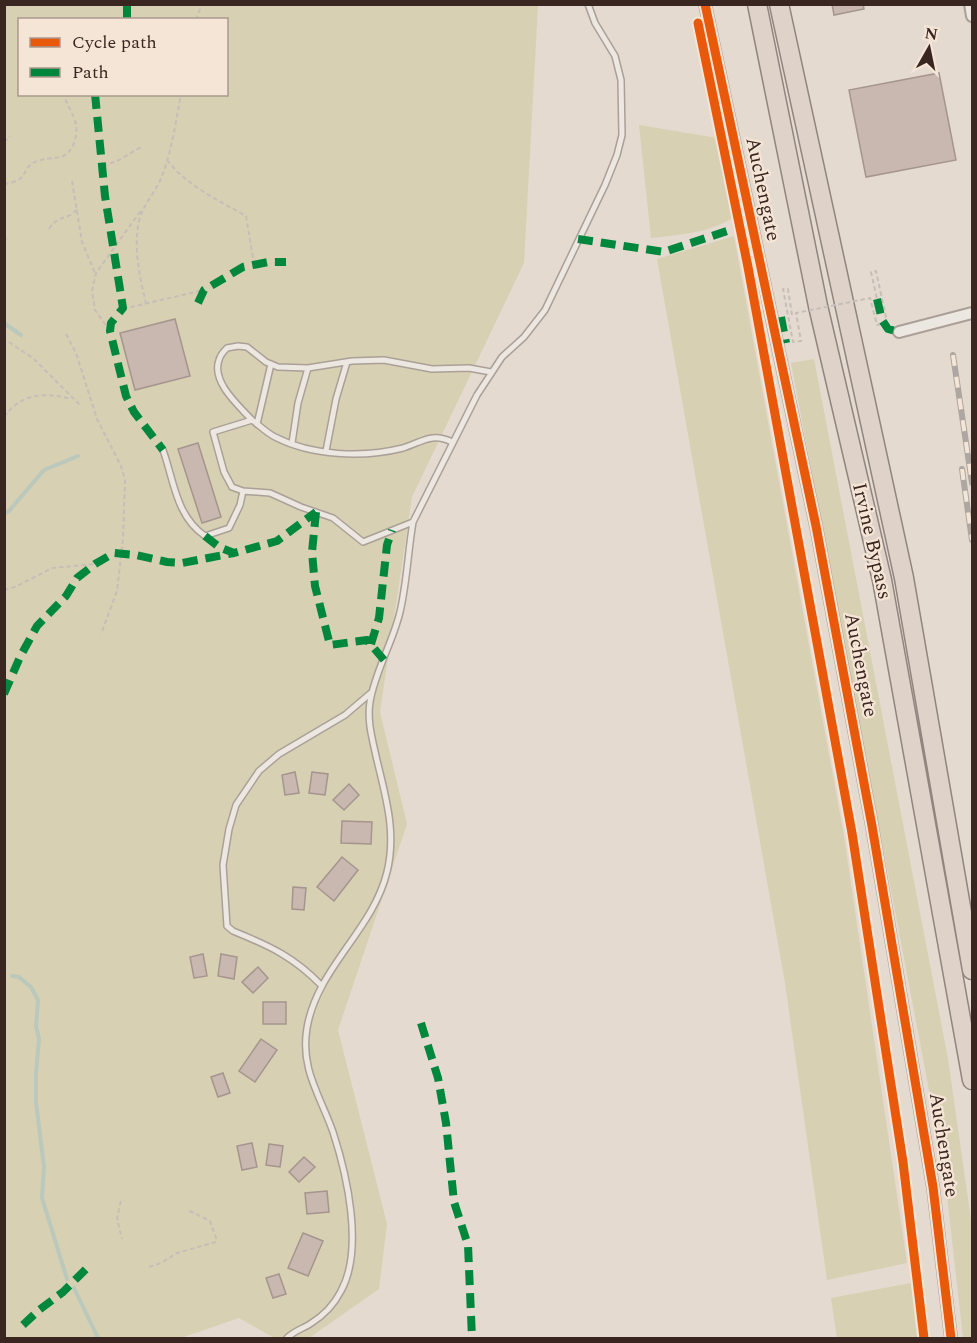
<svg xmlns="http://www.w3.org/2000/svg" width="977" height="1343" font-family="Spectral,serif">
  <rect width="100%" height="100%" fill="#e5dacf"/>
  <path fill="#d7d0b2" fill-rule="evenodd" d="M5 5H538L524 263 412 497 380 712 407 824 338 1030 387 1224 379 1289 309 1338H274L239 1318 181 1338H5ZM20 20H226V94H20Z
    M639 125 717 138 732 218C709 233 679 235 651 238Z
    M734 236 844 836 907 1263 827 1280 785 983 657 259Z
    M814 359 948 1059 972 1227V1338H963L944 1169 791 363Z
    M911 1283 917 1338H837L831 1298Z"/>
  <g fill="none" stroke-linecap="round" stroke-linejoin="round">
    <path stroke="#bac9bc" stroke-width="4" d="M4 323 21 335
      M4 514 9 511 44 470 78 456
      M12 976 19 977 31 987 38 1000 36 1026 39 1039 36 1073V1102L44 1167 42 1198 67 1279
      M74 1288 98 1338"/>
  </g>
  <path fill="#c9b8b0" stroke="#a5958e" stroke-width="1.5" d="M832 4H863L864 9 834 15Z
    M939 73 956 160 866 177 849 90Z
    M175 319 190 376 135 390 120 333Z
    M198 443 221 517 202 523 178 449Z
    M295 772 299 793 285 795 282 775Z
    M312 772 328 774 325 795 309 793Z
    M349 784 359 795 344 810 333 800Z
    M342 821 372 822 371 844 341 843Z
    M342 857 358 870 334 901 317 887Z
    M293 887 306 888 304 910 292 909Z
    M203 954 207 976 194 978 190 957Z
    M221 954 237 957 234 979 218 976Z
    M258 967 268 978 253 993 242 982Z
    M263 1002H286V1024H263Z
    M261 1039 277 1050 255 1082 239 1071Z
    M223 1073 230 1093 218 1097 211 1077Z
    M252 1143 257 1167 242 1170 237 1146Z
    M269 1144 283 1146 280 1167 266 1165Z
    M304 1157 315 1167 299 1182 289 1172Z
    M327 1191 329 1212 307 1214 305 1193Z
    M303 1233 323 1241 308 1276 288 1268Z
    M279 1274 286 1294 273 1298 266 1278Z"/>
  <g fill="none" stroke-linecap="round" stroke-linejoin="round">
    <defs>
      <path id="service" d="M252 420C239 406 211 382 219 360 220 356 224 351 227 348L238 346 247 347 266 362 278 367 308 368 352 361 384 360 432 369 469 368 491 372
        M257 424 271 364
        M452 442C432 432 422 442 403 448 363 458 312 456 275 437 267 433 260 426 252 420L213 432 224 472 232 487 243 491 270 493 301 507 333 518 363 542 413 522 477 395 502 357 524 337 545 310 605 185 617 155 622 135 621 80 615 56 595 23 588 4
        M292 443 298 403 308 368
        M163 450C174 481 176 516 205 536L229 528 240 505 243 491
        M326 451 336 399 347 362
        M322 986C294 957 270 946 233 931L227 926 223 865 229 829 236 805 259 771 279 754 345 715 372 692
        M287 1338C294 1331 302 1329 310 1324 323 1316 334 1305 341 1291 364 1249 347 1175 333 1132 320 1095 300 1069 307 1028 317 968 373 930 387 872 397 831 385 795 376 756 372 738 367 720 370 702 375 671 393 642 400 612 407 582 408 551 413 522"/>
      <path id="minor" d="M705 4 816 526 872 826 933 1187 951 1338
        M970 4 972 16
        M899 332 972 313"/>
      <path id="trunk" d="M757 4 818 306 882 580 972 1080
        M779 4 904 578 972 970"/>
    </defs>
    <use href="#service" stroke="#aaa098" stroke-width="8"/>
    <use href="#minor" stroke="#aaa098" stroke-width="14"/>
    <use href="#trunk" stroke="#90857f" stroke-width="21"/>
    <path stroke="#c6beb8" stroke-width="2" stroke-dasharray="4.5 3" stroke-linecap="butt" d="M196 20 202 4
      M4 142 10 136
      M167 160C187 186 218 200 246 216L254 264
      M103 166 119 160 141 147
      M72 181 82 242 95 273
      M4 184C30 180 20 171 33 163 42 158 52 159 61 157 73 153 78 136 76 124 74 116 68 106 65 98
      M49 229C58 214 68 221 77 209
      M4 237 7 239
      M146 304C140 277 133 248 139 221 143 204 156 192 162 176 172 150 176 121 181 94
      M123 308 131 307 204 290
      M110 331 95 310 92 291 96 273 142 209
      M66 334 76 353 97 419 121 466 125 480 123 539 117 591 101 634
      M9 342 34 359 81 406
      M4 417C21 393 45 392 71 399
      M9 509 11 511
      M4 590 15 587 52 568 95 564
      M121 1201 117 1218 122 1239
      M149 1267 161 1263 177 1253 216 1242V1238L210 1221 188 1210"/>
    <use href="#service" stroke="#ede7e1" stroke-width="5"/>
    <use href="#minor" stroke="#ede7e1" stroke-width="10"/>
    <use href="#trunk" stroke="#ded2c9" stroke-width="18"/>
    <defs>
      <path id="rail" d="M953 355 972 483
        M962 469 972 540"/>
    </defs>
    <use href="#rail" stroke="#ada6a1" stroke-width="6"/>
    <use href="#rail" stroke="#f5e5d6" stroke-width="4" stroke-dasharray="11" stroke-linecap="butt"/>
    <path stroke="#c6beb8" stroke-width="2" stroke-dasharray="4.5 3" stroke-linecap="butt" d="M792 315 788 289H783L793 342 801 341 796 313 870 298 877 325 887 322 876 271 871 272 877 299"/>
    <path stroke="#00873e" stroke-width="8" stroke-dasharray="15 8" stroke-linecap="butt" d="M127 20V4
      M95 94 105 196 123 308 111 323 110 331 126 396 134 412 163 450
      M578 239 664 252 739 227
      M877 299 882 320 888 329 899 332
      M198 303 204 290 243 267 268 262H286
      M781 317 786 343
      M316 512 312 552 315 586 330 645 367 640 384 660
      M205 536 219 547 234 553 277 541 316 512
      M371 644 379 618 387 545 392 530
      M4 694 20 657 37 626 66 596 77 578 95 564 114 553 136 555 167 562 182 563 234 553
      M421 1023 438 1078 446 1123 454 1202 468 1245 472 1338
      M23 1325 39 1310 63 1292 87 1268"/>
    <defs>
      <path id="cycleway" d="M705 4 816 526 872 826 933 1187 951 1338
        M698 23 748 267 852 833 903 1162 924 1338"/>
    </defs>
    <use href="#cycleway" stroke="#f5e5d6" stroke-width="13"/>
    <use href="#cycleway" stroke="#e8590c" stroke-width="9"/>
  </g>
  <g text-anchor="middle" dominant-baseline="central" stroke-width="4.5" stroke-linejoin="round" paint-order="stroke">
    <g font-size="20" fill="#3a2620" stroke="#f5e5d6">
      <text transform="translate(763 189) rotate(78)">Auchengate</text>
      <text transform="translate(872 541) rotate(77)">Irvine Bypass</text>
      <text transform="translate(861 665) rotate(79)">Auchengate</text>
      <text transform="translate(944 1145) rotate(81)">Auchengate</text>
    </g>
  </g>
  <rect width="977" height="1343" fill="none" stroke="#3a2620" stroke-width="12"/>
  <rect x="18" y="18" width="210" height="78" fill="#f5e5d6" stroke="#aa998d" stroke-width="1.5"/>
  <rect x="30" y="38" width="30" height="9" fill="#e8590c" stroke="#aa998d" stroke-width="1.5"/>
  <text x="72" y="48" font-size="18" fill="#3a2620">Cycle path</text>
  <rect x="30" y="68" width="30" height="9" fill="#00873e" stroke="#aa998d" stroke-width="1.5"/>
  <text x="72" y="78" font-size="18" fill="#3a2620">Path</text>
  <g transform="translate(929 48) rotate(9)" stroke="#f5e5d6" stroke-width="4.5" paint-order="stroke">
  <path d="M0-4.5L10 22L0 15L-10 22Z" fill="#3a2620"/>
  <text y="-9" font-size="16" font-weight="bold" text-anchor="middle" fill="#3a2620">N</text>
  </g>
</svg>
